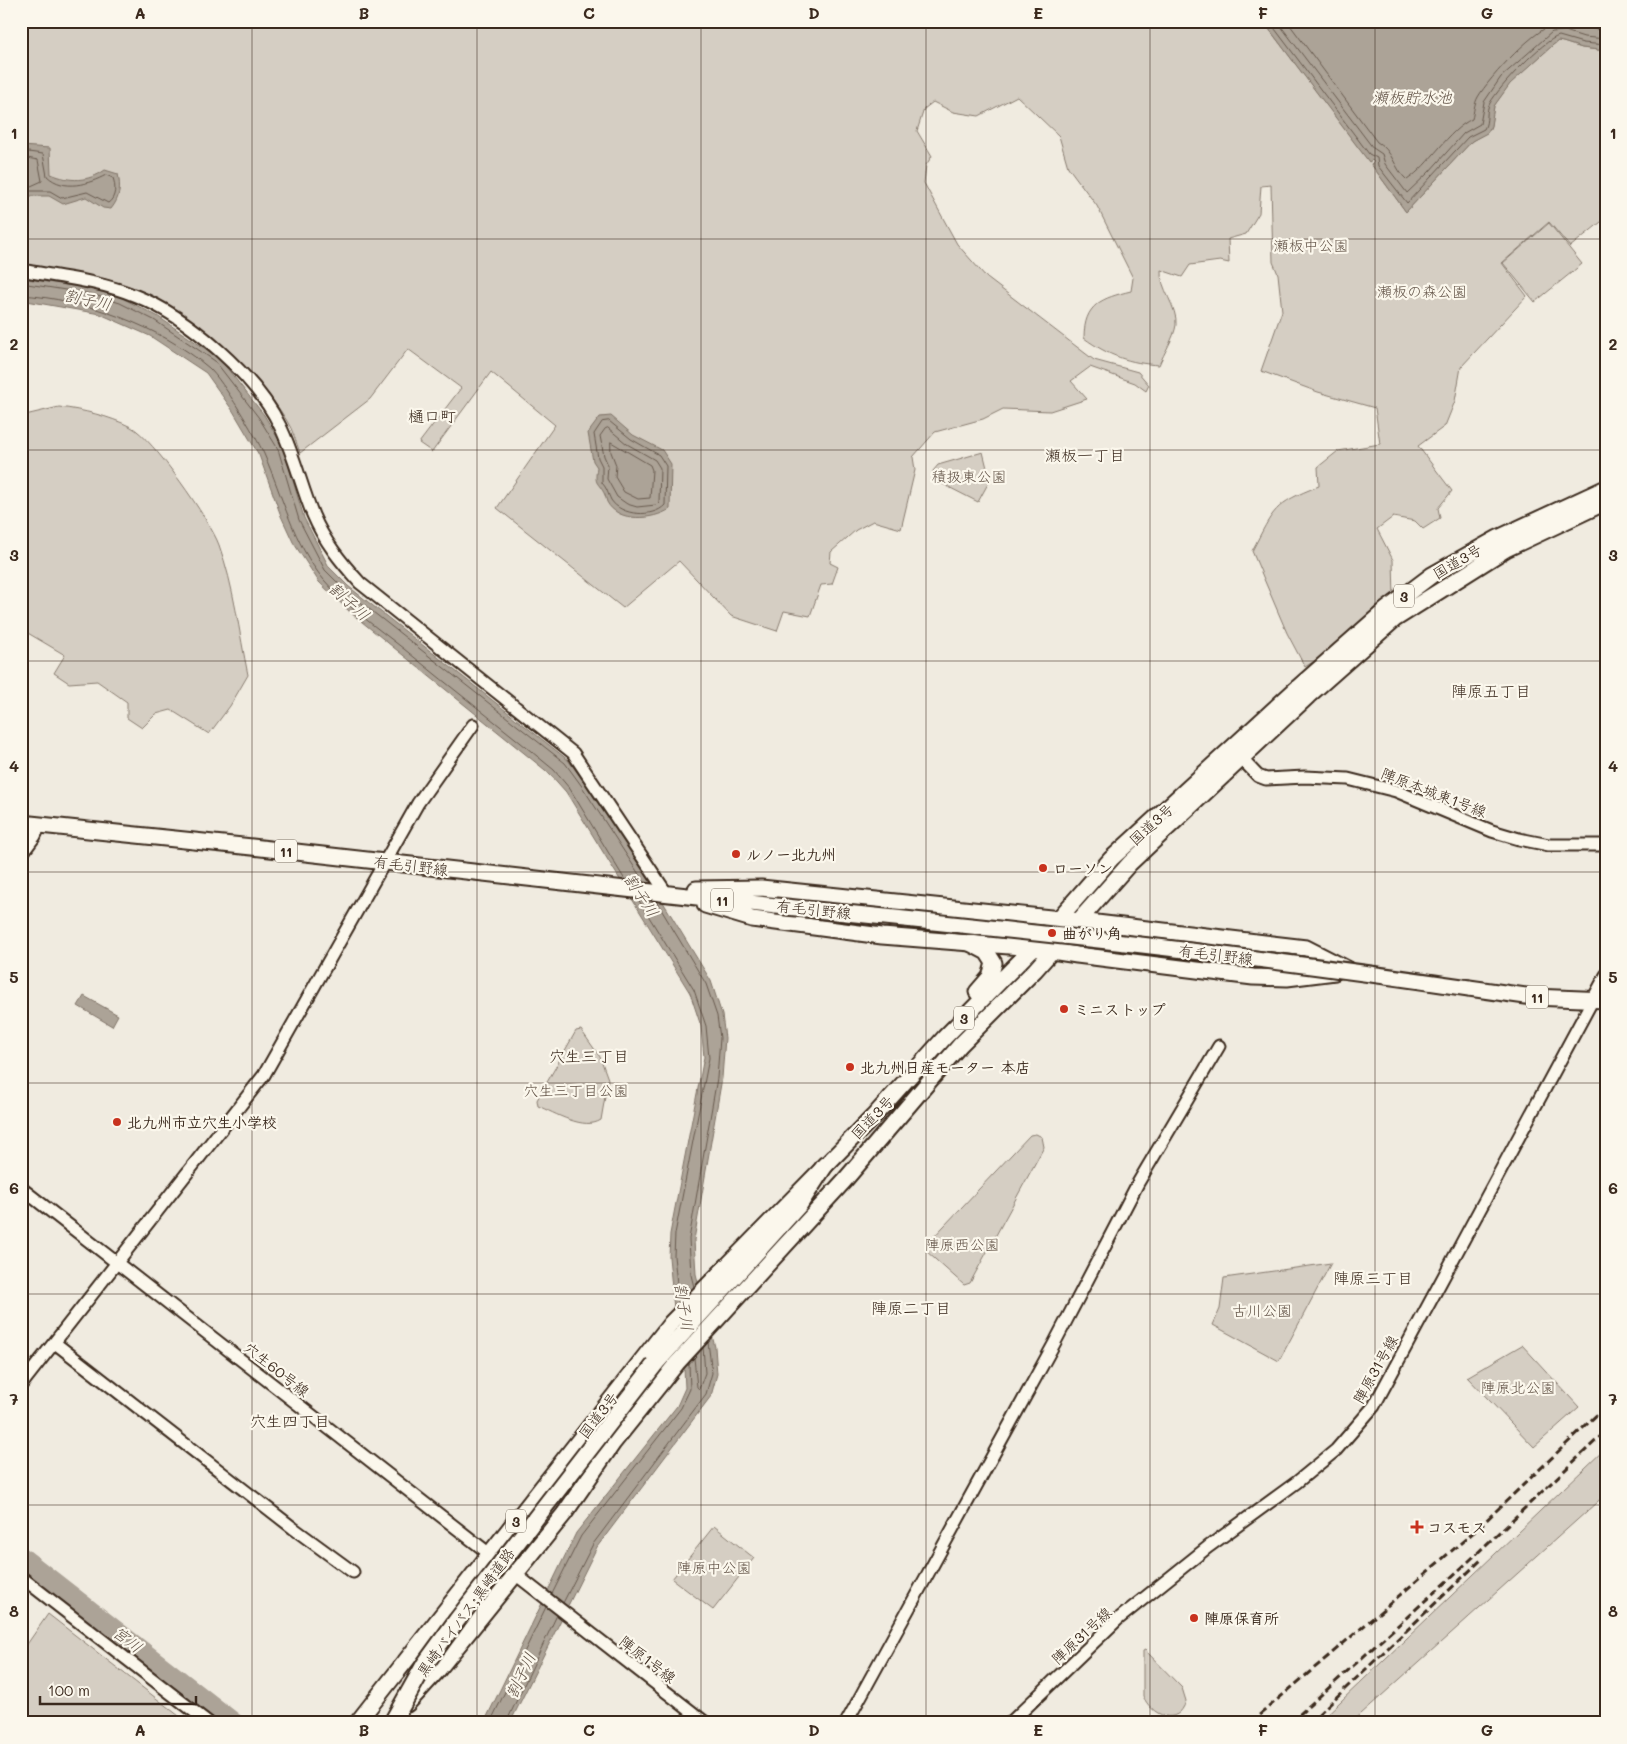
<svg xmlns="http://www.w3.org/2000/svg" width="1627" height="1744" font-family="Mali,'Klee One',sans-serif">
  <rect width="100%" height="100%" fill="#f0ebe0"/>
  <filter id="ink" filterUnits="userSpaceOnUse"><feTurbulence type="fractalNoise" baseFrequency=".02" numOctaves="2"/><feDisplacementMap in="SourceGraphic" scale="10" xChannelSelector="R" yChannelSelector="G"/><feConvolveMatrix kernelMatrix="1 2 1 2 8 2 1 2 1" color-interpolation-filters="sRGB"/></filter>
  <g filter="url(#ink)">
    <path fill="#d5cec3" stroke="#887c70" d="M21 21H1263L1369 161 1372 159 1374 162 1371 164 1406 212 1472 141 1490 130 1494 106 1510 83 1553 45 1558 41 1563 42 1582 48 1606 51V218L1570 247 1549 222 1502 263 1527 296 1461 367 1455 401 1445 426 1418 446 1452 491 1438 508 1440 518 1423 529 1415 521 1393 517 1377 529 1393 560 1394 598 1342 643 1305 667 1287 633 1252 551C1274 509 1273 504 1319 486L1318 467 1338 451 1380 444 1375 408 1318 392 1261 371 1282 311 1278 274 1273 262 1271 185 1261 186 1259 213 1246 234 1228 239 1229 263 1220 261 1190 265 1182 277 1161 270C1159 288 1178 307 1176 325 1174 338 1164 353 1159 365 1129 363 1109 356 1084 338 1084 304 1102 298 1131 291L1133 278 1097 206 1068 167 1059 136 1017 96 979 116 953 112 933 102 924 109 917 131 932 156 926 165 924 183 957 244 987 278 1094 360 1138 372 1149 385 1146 391 1135 383 1090 367 1071 381 1087 399 1050 411 1003 409 983 419 935 432 913 457 915 470 901 529 873 521 856 530 831 552 830 563 838 567 832 584 821 585 810 616 784 611 777 631 731 616 679 561 623 608 497 508 555 425 491 372 432 452 419 443 461 388 408 349 370 399 300 453C296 442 293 430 287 421 254 366 181 301 119 283 87 273 54 270 21 264Z
      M1549 223 1582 264 1535 302 1503 263Z
      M59 407C83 410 109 416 131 427 152 437 211 522 219 545 234 586 239 632 248 675L230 706 209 734 171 710 156 714 142 728 127 718V702L97 681 69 683 54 673 65 655 21 629V416Z
      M983 452 990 480 978 502 933 479V471L938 465Z
      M581 1030 600 1057 608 1079 601 1120C584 1131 555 1113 538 1106L537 1100 576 1031Z
      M1036 1134 1042 1137 1044 1147 970 1283 964 1285 926 1251 927 1244 1030 1135Z
      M1331 1263 1279 1361 1213 1325 1220 1309 1224 1278Z
      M1522 1345 1579 1407 1534 1447 1467 1377Z
      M1606 1448V1494L1351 1723H1318Z
      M714 1526 754 1558 713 1610 672 1579Z
      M48 1614 188 1723H21V1653Z
      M1145 1650 1182 1688 1186 1701C1178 1728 1151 1715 1143 1696V1651Z"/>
    <path fill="#aca397" stroke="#7f7367" d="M1263 21H1606V51L1582 48 1563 42 1558 41 1553 45 1510 84 1494 106 1491 126 1487 133 1472 141 1406 212 1371 164 1374 162 1372 160 1369 162Z
      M21 146 50 148 51 174C70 182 88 182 105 170L118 174C121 187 120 198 111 209L103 208 86 197 63 204 49 196H24L21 195Z
      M21 278 92 289 122 298 157 316 219 358 264 415 283 447 304 518 329 567 348 586 568 760C622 829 665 907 711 981L722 1015 725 1038 722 1078 694 1240 696 1274 715 1347 717 1374 711 1396 597 1547 510 1723H484L576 1533 677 1406 685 1388 684 1368 675 1319 669 1257 670 1234 704 1057 701 1026 690 993 566 792 550 774 351 613 319 582 293 542 281 516 259 455 233 411 206 373 150 336 100 314 21 300Z
      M611 416 633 435 662 450 671 464 670 509C653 520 618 523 607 502 606 500 606 497 605 495 598 480 594 487 597 467L593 461 588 433 600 417Z
      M84 996 118 1015 112 1026 78 1006Z"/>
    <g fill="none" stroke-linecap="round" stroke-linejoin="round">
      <path stroke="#685a4e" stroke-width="1" d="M1269 21 1369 154 1377 158 1378 166 1407 203 1468 137 1484 129C1489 121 1485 111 1490 103 1499 87 1543 40 1559 36L1583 43 1606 45
        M1277 21 1373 148 1382 154 1385 164 1407 193 1429 172 1464 133 1480 124 1484 102 1501 77 1552 32 1565 31 1584 37 1606 39
        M1287 21 1377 142C1393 150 1394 169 1407 180 1431 164 1447 131 1472 119 1474 112 1474 104 1478 97 1489 78 1538 24 1559 23L1606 31
        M21 151 43 154 47 176C64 192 89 184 106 175L113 178C116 186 116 198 108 203L87 192 62 198 50 191H21
        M21 157 38 160 42 181 31 186 21 184
        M21 283 91 294 120 303 154 320 215 361 259 418 278 449 299 520 325 570 345 590 565 763 581 785 644 882
        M21 295C85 299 160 326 209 368 223 381 256 436 264 454 283 497 293 543 324 580 346 606 376 627 404 649 454 690 505 729 554 770L570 789 625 880
        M609 421 631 439 659 455 666 466 665 505C653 518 621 516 611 500 608 494 607 488 602 483V466L598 458 594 434 602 422Z
        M608 428 627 444 655 460 660 468 659 502 656 505 637 507 627 504 617 497 607 479 608 465 604 456 600 436 605 429Z
        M611 442 650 465 652 470 650 498 638 499 624 492 615 477 616 465 611 452Z
        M638 899 694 990 706 1026 709 1058 675 1234 674 1256 679 1302
        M656 901 706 984 717 1016 720 1038 717 1078 689 1239 691 1275 694 1287
        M694 1358 697 1387 699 1389 705 1373 703 1347
        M552 1594 581 1536 681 1408 690 1389 689 1363
        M563 1603 593 1544 706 1394 712 1373 708 1342
        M490 1723 546 1607
        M506 1723 557 1615"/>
      <path stroke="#aca397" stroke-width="19" d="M21 1556 235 1723"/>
      <defs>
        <path id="tertiary" d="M21 270C59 277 100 281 136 296 187 316 256 376 280 426 294 454 301 486 313 515 324 541 341 562 360 583L573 753 667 894
          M1237 754 1258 776 1266 779 1305 777 1348 779 1396 791 1492 831 1519 839 1549 845H1606
          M21 855 35 836 40 825
          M21 1188 706 1723
          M55 1343 293 1528 353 1572
          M21 1385 264 1075 418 803 473 725
          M21 1577 209 1723
          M846 1723 1054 1344 1138 1183 1219 1046
          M1010 1723 1117 1620 1208 1547 1297 1482 1336 1450 1374 1406 1606 975"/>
        <path id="primary" d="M21 823 252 847 776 906
          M696 889 761 888 1080 921 1306 948 1349 970
          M705 905 752 919 882 936 1033 948 1077 955 1253 977 1287 978 1335 972
          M1469 988 1533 997 1606 1000"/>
        <path id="trunk" d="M968 942 987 952 994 963 990 977 977 992
          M407 1704 438 1670 564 1514 613 1443 677 1363 844 1181 960 1045 1035 970 1130 863 1308 696 1395 619 1506 549 1606 502
          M357 1723 671 1323 873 1117 945 1037 1033 948 1111 859 1295 690 1387 609 1432 575 1498 538 1606 488"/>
        <path id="motorway" d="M655 1364 799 1205 825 1165"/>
      </defs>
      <use href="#tertiary" stroke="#3b2a1e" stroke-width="15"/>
      <use href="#primary" stroke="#3b2a1e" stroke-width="19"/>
      <use href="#trunk" stroke="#3b2a1e" stroke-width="19"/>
      <use href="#motorway" stroke="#3b2a1e" stroke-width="20"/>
      <use href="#tertiary" stroke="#fbf7ec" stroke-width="11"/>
      <use href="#primary" stroke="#fbf7ec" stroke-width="15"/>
      <use href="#trunk" stroke="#fbf7ec" stroke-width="15"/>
      <use href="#motorway" stroke="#fbf7ec" stroke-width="16"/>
      <path stroke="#3b2a1e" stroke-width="3" stroke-dasharray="8 4" stroke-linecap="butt" d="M1250 1723 1475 1531 1606 1406
        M1290 1723 1469 1561 1606 1431
        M1309 1723 1481 1560"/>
      <defs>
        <path id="primary-bridge" d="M776 906C1008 929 1239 954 1469 988"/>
        <path id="motorway-bridge" d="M392 1723 425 1664 457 1620 655 1364"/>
      </defs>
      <use href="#primary-bridge" stroke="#3b2a1e" stroke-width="19" stroke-linecap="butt"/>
      <use href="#motorway-bridge" stroke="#3b2a1e" stroke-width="20" stroke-linecap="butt"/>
      <use href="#primary-bridge" stroke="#fbf7ec" stroke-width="15"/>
      <use href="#motorway-bridge" stroke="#fbf7ec" stroke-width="16"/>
    </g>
  </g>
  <path fill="none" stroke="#3b2a1e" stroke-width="1" stroke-opacity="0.55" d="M252 21V1723M477 21V1723M701 21V1723M926 21V1723M1150 21V1723M1375 21V1723M21 239H1606M21 450H1606M21 661H1606M21 872H1606M21 1083H1606M21 1294H1606M21 1505H1606"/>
  <g fill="#c8321e" stroke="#fbf7ec" stroke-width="2">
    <circle cx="736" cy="854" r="5"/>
    <circle cx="1043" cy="868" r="5"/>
    <circle cx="1052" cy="933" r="5"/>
    <circle cx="1064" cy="1009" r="5"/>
    <circle cx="850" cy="1067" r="5"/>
    <circle cx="117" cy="1122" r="5"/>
    <path d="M1414.5 1519.5h5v5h5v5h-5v5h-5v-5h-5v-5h5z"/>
    <circle cx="1194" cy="1618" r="5"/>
  </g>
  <g text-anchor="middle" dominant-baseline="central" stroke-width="4.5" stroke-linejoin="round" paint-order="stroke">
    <g fill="#fbf7ec" stroke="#75685c" stroke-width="1">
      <rect x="1394" y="584.5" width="20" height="23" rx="4"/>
      <rect x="275" y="839.5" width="22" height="23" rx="4"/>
      <rect x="711" y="888.5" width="22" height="23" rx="4"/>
      <rect x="1526" y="985.5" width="22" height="23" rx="4"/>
      <rect x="954" y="1006.5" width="20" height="23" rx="4"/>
      <rect x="506" y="1509.5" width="20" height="23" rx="4"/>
    </g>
    <g font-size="14" font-weight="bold" fill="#3b2a1e">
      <text x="1404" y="596">3</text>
      <text x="286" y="851">11</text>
      <text x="722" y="900">11</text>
      <text x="1537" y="997">11</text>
      <text x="964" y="1018">3</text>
      <text x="516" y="1521">3</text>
    </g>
    <g font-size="15" fill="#625347" stroke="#fbf7ec">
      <text x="1311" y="245">瀬板中公園</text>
      <text x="1422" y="291">瀬板の森公園</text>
      <text x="969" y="476">積扱東公園</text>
      <text x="576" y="1090">穴生三丁目公園</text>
      <text x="962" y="1244">陣原西公園</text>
      <text x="1262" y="1310">古川公園</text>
      <text x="1518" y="1387">陣原北公園</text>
      <text x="714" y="1567">陣原中公園</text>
    </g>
    <g font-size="15" fill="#3b2a1e" stroke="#fbf7ec">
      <text transform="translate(1457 561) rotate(-30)">国道3号</text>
      <text transform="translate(1434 792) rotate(21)">陣原本城東1号線</text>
      <text transform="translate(1151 824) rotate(-42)">国道3号</text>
      <text transform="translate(411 865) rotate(7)">有毛引野線</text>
      <text transform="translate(814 909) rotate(6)">有毛引野線</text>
      <text transform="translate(1216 954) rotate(7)">有毛引野線</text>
      <text transform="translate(872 1117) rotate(-46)">国道3号</text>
      <text transform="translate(277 1369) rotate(38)">穴生60号線</text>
      <text transform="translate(1375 1369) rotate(-61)">陣原31号線</text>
      <text transform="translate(598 1415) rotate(-52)">国道3号</text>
      <text transform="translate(465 1612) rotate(-54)">黒崎バイパス;黒崎道路</text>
      <text transform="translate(1081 1635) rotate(-43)">陣原31号線</text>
      <text transform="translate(648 1659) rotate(38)">陣原1号線</text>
    </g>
    <g font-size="15" font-weight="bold" fill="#3b2a1e" stroke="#fbf7ec" text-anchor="start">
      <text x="746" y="854">ルノー北九州</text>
      <text x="1053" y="868">ローソン</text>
      <text x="1062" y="933">曲がり角</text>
      <text x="1074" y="1009">ミニストップ</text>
      <text x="860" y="1067">北九州日産モーター 本店</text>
      <text x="127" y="1122">北九州市立穴生小学校</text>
      <text x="1427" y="1527">コスモス</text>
      <text x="1204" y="1618">陣原保育所</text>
    </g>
    <g font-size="16" font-style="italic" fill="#635448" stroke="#fbf7ec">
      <text x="1412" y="96">瀬板貯水池</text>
      <text transform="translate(88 299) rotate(12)">割子川</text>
      <text transform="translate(350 601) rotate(42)">割子川</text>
      <text transform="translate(642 895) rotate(57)">割子川</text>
      <text transform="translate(685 1307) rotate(81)">割子川</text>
      <text transform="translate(128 1639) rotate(38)">宮川</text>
      <text transform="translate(520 1675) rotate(-65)">割子川</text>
    </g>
    <g font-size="16" fill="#3b2a1e" stroke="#fbf7ec">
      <text x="432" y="415">樋口町</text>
      <text x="1085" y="454">瀬板一丁目</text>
      <text x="1491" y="690">陣原五丁目</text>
      <text x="589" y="1055">穴生三丁目</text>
      <text x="1373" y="1277">陣原三丁目</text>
      <text x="911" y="1307">陣原二丁目</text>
      <text x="290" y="1420">穴生四丁目</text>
    </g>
  </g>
  <rect width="1627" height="1744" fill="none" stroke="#fbf7ec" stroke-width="55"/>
  <path d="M40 1696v8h156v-8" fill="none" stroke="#3b2a1e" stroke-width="2.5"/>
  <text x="48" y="1696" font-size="15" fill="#3b2a1e" stroke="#fbf7ec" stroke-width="4" paint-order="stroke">100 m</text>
  <rect x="28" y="28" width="1572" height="1688" fill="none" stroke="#3b2a1e" stroke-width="2"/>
  <g font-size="16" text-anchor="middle" font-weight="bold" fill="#3b2a1e">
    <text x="140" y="19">A</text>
    <text x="364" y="19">B</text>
    <text x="589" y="19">C</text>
    <text x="814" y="19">D</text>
    <text x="1038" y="19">E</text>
    <text x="1263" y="19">F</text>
    <text x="1487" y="19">G</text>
    <text x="14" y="139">1</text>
    <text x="1613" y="139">1</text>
    <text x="14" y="350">2</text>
    <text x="1613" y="350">2</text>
    <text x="14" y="561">3</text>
    <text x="1613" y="561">3</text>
    <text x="14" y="772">4</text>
    <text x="1613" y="772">4</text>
    <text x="14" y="983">5</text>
    <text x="1613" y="983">5</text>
    <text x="14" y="1194">6</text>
    <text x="1613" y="1194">6</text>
    <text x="14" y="1405">7</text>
    <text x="1613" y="1405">7</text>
    <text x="14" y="1617">8</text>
    <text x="1613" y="1617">8</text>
    <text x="140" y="1736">A</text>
    <text x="364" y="1736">B</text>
    <text x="589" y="1736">C</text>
    <text x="814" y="1736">D</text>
    <text x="1038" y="1736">E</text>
    <text x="1263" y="1736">F</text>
    <text x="1487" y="1736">G</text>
  </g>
</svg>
